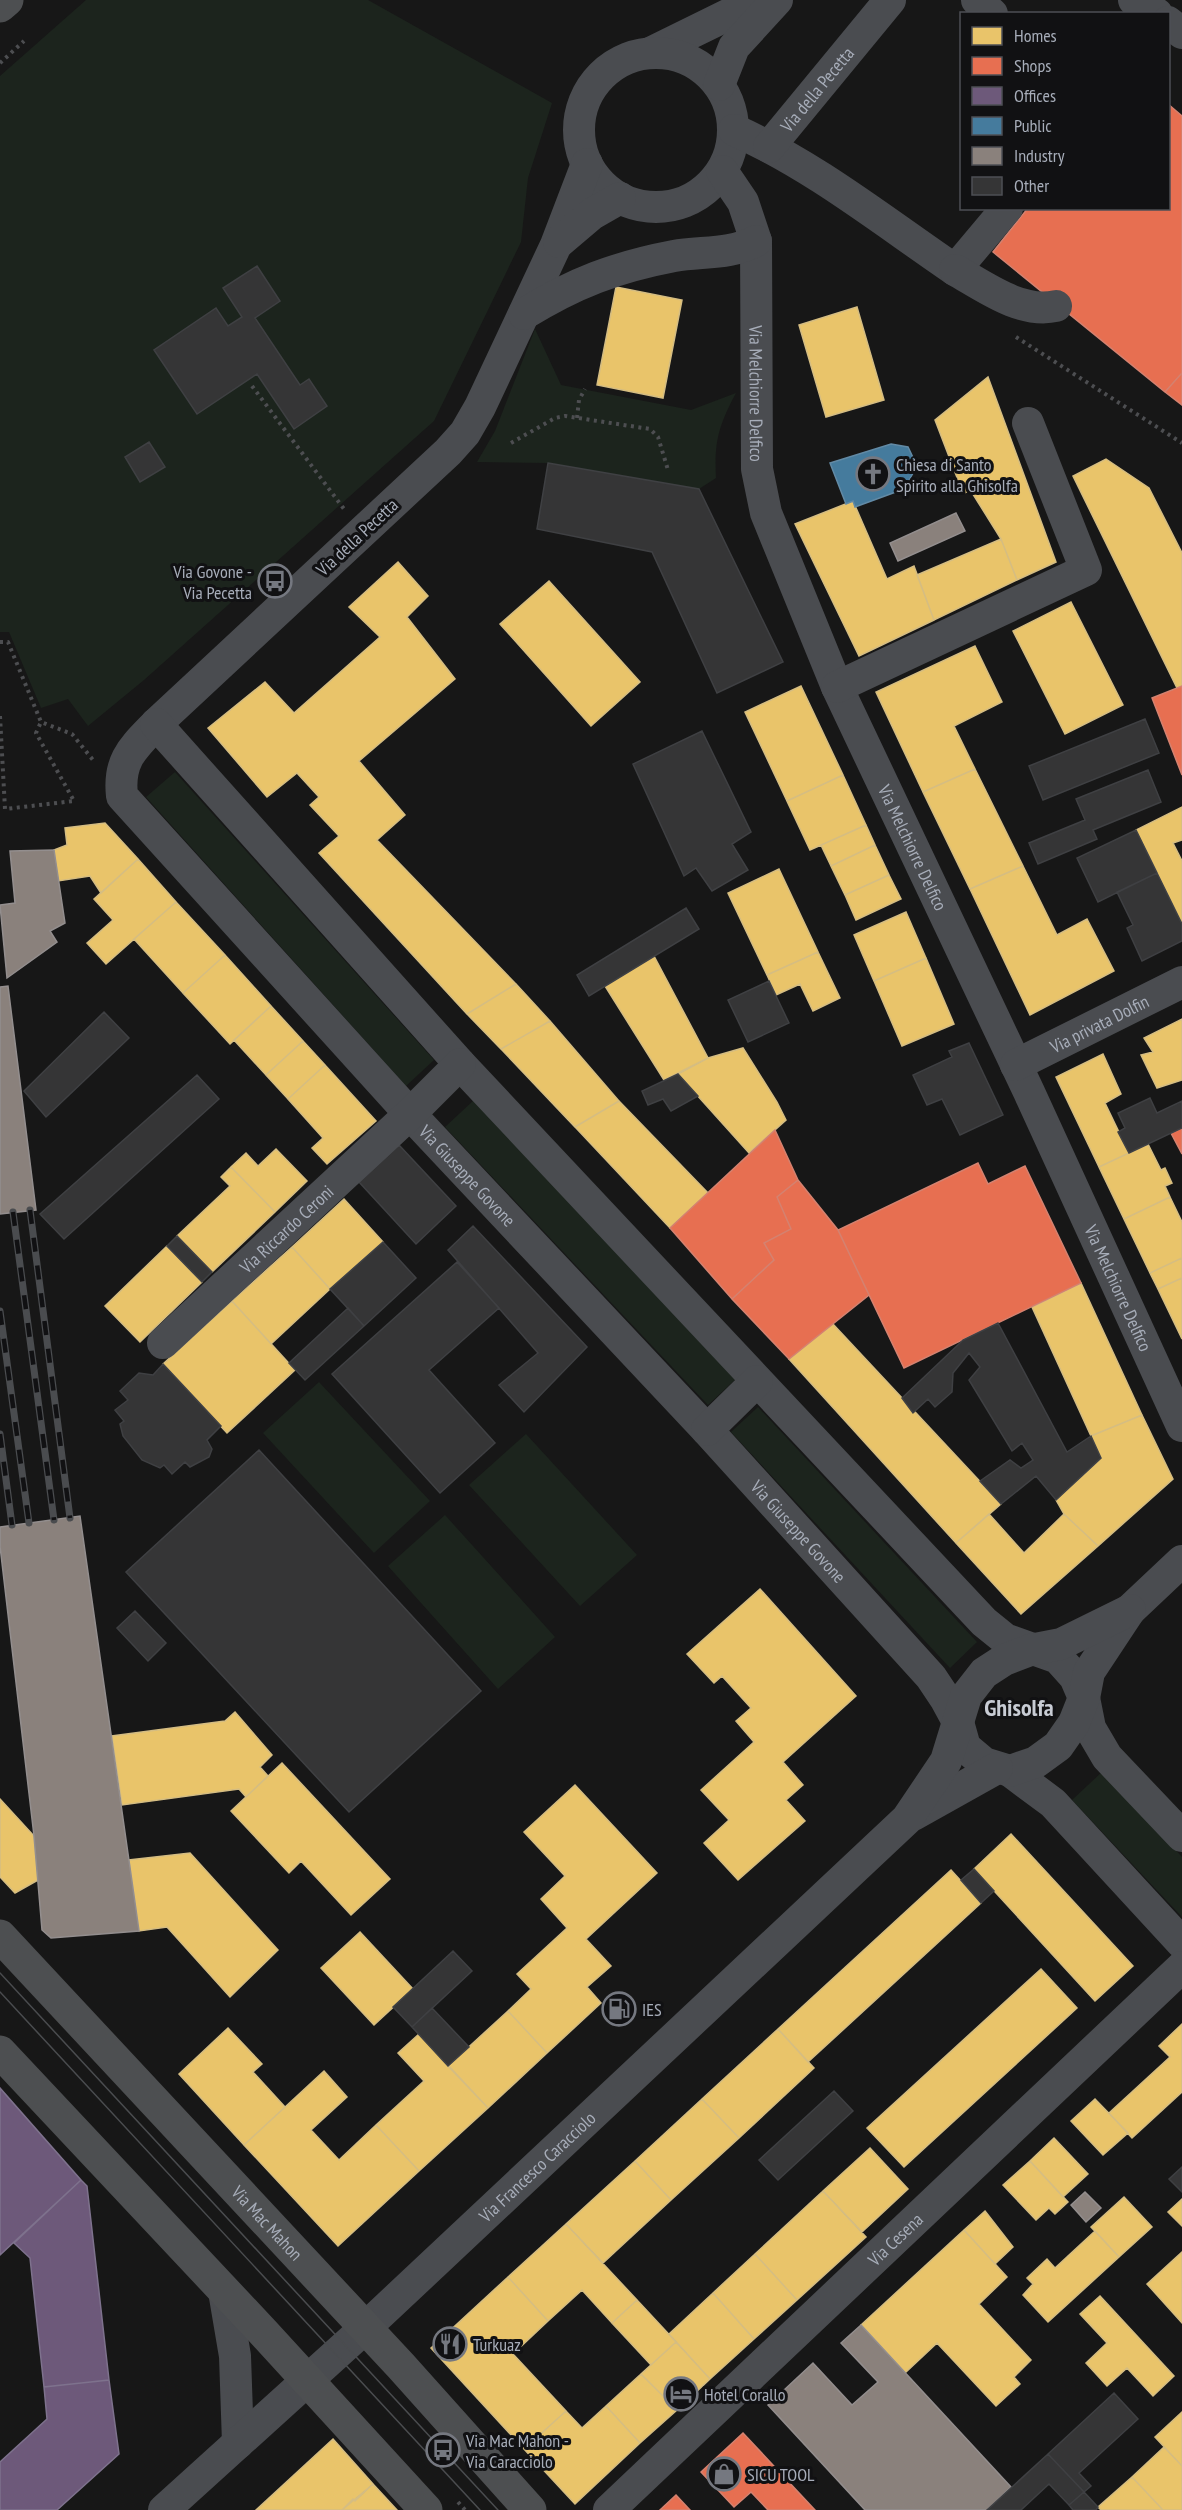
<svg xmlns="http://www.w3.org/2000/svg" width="1182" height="2510" font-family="'PT Sans Narrow',sans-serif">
  <rect width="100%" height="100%" fill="#171717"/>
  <path fill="#1c241d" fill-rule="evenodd" d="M86 0H368L552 103 528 178 521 242 434 421 144 680 88 726 68 699 41 708 9 632H0V76ZM257 266 280 301 255 318 300 385 309 379 327 406 294 429 257 374 197 414 154 350 216 309 228 326 242 317 223 288Z
    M535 329 561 385 691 410 736 393C719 425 714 441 716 478L699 489 548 463 477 462 495 431Z
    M175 772 434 1060 406 1086 146 797Z
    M474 1100 737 1378 708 1405 445 1127Z
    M319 1382 430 1501 374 1553 263 1433Z
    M758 1407 977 1642 950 1668 731 1432Z
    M526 1434 637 1555 580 1606 469 1485Z
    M445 1515 555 1637 498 1689 388 1566Z
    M1103 1771 1182 1857V1917L1072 1800Z"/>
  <path fill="#e9c46a" stroke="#d5bd82" stroke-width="1.5" d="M616 287 682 300 663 398 597 385Z
    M857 307 884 400 826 417 799 325Z
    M988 377 1056 562 1017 580 1001 539 971 491 963 493 935 420Z
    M1106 459 1149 488 1182 553V686L1177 688 1073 476Z
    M853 501 887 579 914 566 934 620 859 656 795 524Z
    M1001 539 1017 580 934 620 917 575Z
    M398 562 428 596 407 617 455 679 359 761 405 815 377 840 516 984 467 1014 319 853 339 836 310 805 319 797 297 773 267 797 208 728 265 682 294 713 380 637 349 607Z
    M549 581 640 682 591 726 500 624Z
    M1071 602 1123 705 1065 734 1013 631Z
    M975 646 1002 702 954 726 975 769 923 792 876 692Z
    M801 686 843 775 787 801 745 712Z
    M975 769 1023 866 970 889 923 792Z
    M843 775 866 825 810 850 787 801Z
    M1182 807V840L1173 843 1182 861V924L1136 830Z
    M105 823 138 859 101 893 90 876 58 881 54 850 67 845 65 828Z
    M866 825 875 845 831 866 821 845Z
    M875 845 889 875 845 895 831 866Z
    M138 859 176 902 106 964 87 943 113 920 94 899Z
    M1023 866 1057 935 1087 919 1114 971 1030 1015 970 889Z
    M779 869 818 952 767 975 728 893Z
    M889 875 901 899 856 920 845 895Z
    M176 902 225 955 183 993 134 939Z
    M906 912 926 958 874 981 854 935Z
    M818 952 840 998 813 1011 800 984 776 995 767 975Z
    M225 955 271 1006 230 1044 183 993Z
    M654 956 708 1058 664 1080 605 986Z
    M926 958 954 1024 902 1046 874 981Z
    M516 984 550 1021 501 1049 467 1014Z
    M271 1006 303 1041 266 1075 234 1040Z
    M1182 1019V1080L1157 1088 1141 1055 1153 1052 1144 1038Z
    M550 1021 619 1101 575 1127 501 1049Z
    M303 1041 325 1065 288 1099 266 1075Z
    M743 1048 777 1102 786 1120 749 1153 678 1074 708 1058Z
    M1103 1054 1121 1094 1105 1103 1129 1153 1099 1167 1056 1077Z
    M325 1065 376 1121 327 1164 312 1148 323 1138 288 1099Z
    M619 1101 708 1193 670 1228 575 1127Z
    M1148 1144 1161 1170 1165 1168 1172 1183 1165 1186 1170 1197 1124 1219 1099 1167Z
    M276 1149 307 1181 275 1212 231 1167 246 1153 258 1166Z
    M231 1167 275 1212 212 1272 177 1236 230 1186 221 1177Z
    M1170 1197 1182 1222V1258L1150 1273 1124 1219Z
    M344 1199 383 1242 330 1289 292 1247Z
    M167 1246 202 1282 140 1342 105 1306Z
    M292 1247 330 1289 271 1344 232 1301Z
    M1182 1258V1278L1158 1289 1150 1273Z
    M1182 1278V1339L1158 1289Z
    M1081 1283 1142 1415 1091 1436 1032 1307Z
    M232 1301 295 1370 227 1433 163 1364Z
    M832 1323 1001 1504 956 1543 789 1359Z
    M1142 1415 1173 1479 1098 1546 1064 1514 1056 1500 1101 1458 1091 1436Z
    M989 1514 1024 1553 1064 1514 1098 1546 1021 1614 956 1543Z
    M760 1589 856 1696 783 1762 803 1785 786 1800 805 1821 738 1880 704 1843 729 1820 701 1790 754 1742 736 1721 751 1708 722 1676 714 1683 687 1654Z
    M235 1712 272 1755 260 1767 268 1776 246 1797 239 1789 122 1805 112 1736 225 1721Z
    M282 1763 390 1879 351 1915 301 1861 289 1873 231 1811Z
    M575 1785 657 1873 586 1939 611 1966 587 1987 601 2003 547 2053 508 2011 531 1989 517 1974 567 1928 541 1899 565 1876 524 1832Z
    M0 1799 34 1836 38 1880 15 1893 0 1877Z
    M1011 1834 1133 1966 1095 2001 974 1869Z
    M190 1853 278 1950 230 1997 167 1927 139 1931 129 1860Z
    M951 1870 981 1903 808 2062 778 2029Z
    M360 1932 413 1989 374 2025 321 1968Z
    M1041 1969 1077 2008 904 2167 867 2128Z
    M508 2011 547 2053 488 2108 448 2066Z
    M1182 2024V2092L1132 2138 1109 2113 1170 2057 1159 2046Z
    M228 2028 262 2064 253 2072 285 2107 244 2145 179 2074Z
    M778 2029 814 2068 739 2138 702 2099Z
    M419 2034 488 2108 419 2171 376 2125 424 2081 398 2053Z
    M324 2071 347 2097 311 2130 339 2160 376 2125 419 2171 338 2246 244 2145Z
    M702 2099 739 2138 671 2200 635 2161Z
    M1095 2099 1128 2133 1103 2155 1071 2121Z
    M1054 2138 1088 2174 1063 2197 1030 2161Z
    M870 2148 908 2189 862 2232 823 2191Z
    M635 2161 671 2200 603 2263 566 2224Z
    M1030 2161 1068 2202 1055 2214 1049 2208 1036 2220 1003 2185Z
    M823 2191 866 2237 797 2300 755 2254Z
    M1124 2197 1152 2227 1119 2257 1091 2227Z
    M1182 2199V2226L1168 2212Z
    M985 2211 1013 2247 995 2264 964 2230Z
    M566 2224 637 2300 612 2323 582 2290 548 2321 508 2277Z
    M964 2230 1007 2277 979 2304 1031 2360 1014 2377 1020 2384 996 2406 937 2343 905 2373 861 2325Z
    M1095 2231 1119 2257 1048 2322 1023 2295 1033 2284 1027 2278 1047 2259 1055 2268Z
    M1182 2252V2323L1147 2284Z
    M755 2254 797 2300 754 2339 713 2293Z
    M508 2277 548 2321 513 2354 566 2411 524 2449 431 2348Z
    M713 2293 754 2339 710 2379 669 2334Z
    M1100 2296 1174 2376 1153 2396 1127 2368 1107 2386 1086 2363 1107 2343 1080 2314Z
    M637 2300 676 2342 651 2365 612 2323Z
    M676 2342 710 2379 677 2410 641 2374Z
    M641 2374 677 2410 640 2443 606 2406Z
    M606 2406 640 2443 575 2504 524 2449 566 2411 582 2428Z
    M1182 2412V2466L1155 2437Z
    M333 2439 373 2484 342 2510H256Z
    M1164 2447 1182 2466V2510H1163L1132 2477Z
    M1132 2477 1163 2510H1101L1098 2507Z
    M373 2484 397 2510H342L353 2499 355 2501Z"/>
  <path fill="#e76f51" stroke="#d48270" stroke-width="1.5" d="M1168 104 1182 116V373L1165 392 993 252 1028 208H1168Z
    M1182 373V405L1165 392Z
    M1182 686V775L1152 698Z
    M1182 1128V1154L1171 1133Z
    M775 1130 798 1180 777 1197 791 1229 764 1243 774 1260 732 1299 670 1228Z
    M978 1163 988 1184 1025 1166 1081 1283 904 1368 838 1230Z
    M798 1180 838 1230 869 1295 789 1359 732 1299 774 1260 764 1243 791 1229 777 1197Z
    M743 2433 815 2510H768L751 2492 734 2507 701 2472Z
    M676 2495 690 2510H660Z"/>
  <path fill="#6d597a" stroke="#7e728d" stroke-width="1.5" d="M0 2088 81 2180 0 2255Z
    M81 2180 87 2186 109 2380 44 2387 30 2258 14 2243Z
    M109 2380 119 2454 57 2510H0V2462L47 2419 44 2387Z"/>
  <path fill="#457b9d" stroke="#628aa5" stroke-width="1.5" d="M891 444 908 447 917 466 908 482 902 484 904 489 855 507 853 501 846 504 830 463Z"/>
  <path fill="#8a817c" stroke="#938e8e" stroke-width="1.5" d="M956 513 965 531 898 561 890 543Z
    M54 850 65 923 50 931 57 942 7 978 0 905 15 903 10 851Z
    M8 986 36 1210 0 1214V987Z
    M80 1516 139 1931 51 1938 42 1930 34 1836 0 1546V1527Z
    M1085 2192 1101 2208 1086 2222 1071 2205Z
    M861 2325 1011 2487 987 2510H865L768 2405 813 2363 852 2405 878 2382 841 2343Z"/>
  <path fill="#353536" stroke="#3f4043" stroke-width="1.5" d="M257 266 280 301 255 318 300 385 309 379 327 406 294 429 257 374 197 414 154 350 216 308 228 326 242 317 223 288Z
    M149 442 165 467 140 482 125 457Z
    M548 463 699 489 783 662 717 693 652 552 537 529Z
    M1145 719 1159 753 1043 800 1029 766Z
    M702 731 751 832 732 844 748 870 712 891 696 868 684 876 633 764Z
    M1148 770 1161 802 1093 830 1097 839 1038 864 1029 843 1085 820 1076 799Z
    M1136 830 1157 873 1098 902 1077 858Z
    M1157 873 1182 924V941L1142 961 1127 928 1133 925 1117 892Z
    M686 908 699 929 589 996 577 975Z
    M769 981 789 1023 748 1042 728 1000Z
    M104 1012 129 1038 46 1117 24 1091Z
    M969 1043 1003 1115 960 1135 942 1099 927 1105 913 1075 952 1057 949 1051Z
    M678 1074 698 1096 671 1111 663 1099 648 1105 642 1091Z
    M197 1075 219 1099 64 1239 40 1214Z
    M1150 1098 1157 1113 1182 1101V1128L1129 1153 1118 1132 1125 1128 1118 1113Z
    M399 1145 456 1206 416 1244 359 1182Z
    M473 1226 587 1347 524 1412 499 1385 538 1353 448 1250Z
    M177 1236 212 1272 202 1282 167 1246Z
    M383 1242 416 1278 364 1326 330 1289Z
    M457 1262 499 1308 429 1370 495 1443 440 1493 332 1374Z
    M348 1308 364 1326 305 1380 289 1363Z
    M998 1323 1067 1452 1091 1436 1101 1458 1056 1500 1036 1476 1001 1504 980 1481 1010 1460 1021 1468 1033 1460 1022 1443 1012 1451 969 1380 980 1367 969 1353 953 1373 952 1392 935 1407 928 1399 913 1413 902 1398 963 1340Z
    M163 1364 221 1426 207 1440 212 1449 209 1457 190 1467 185 1462 172 1474 164 1465 160 1468 142 1460 123 1436 120 1424 124 1421 115 1410 128 1400 120 1391 139 1373 153 1375Z
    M259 1450 481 1691 349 1812 126 1572Z
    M135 1611 166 1643 148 1661 117 1628Z
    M974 1869 994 1891 981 1903 961 1880Z
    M453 1951 472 1971 412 2027 393 2007Z
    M432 2008 469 2047 448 2066 412 2027Z
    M834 2091 853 2111 778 2180 759 2160Z
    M1182 2167V2192L1169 2179Z
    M1114 2393 1138 2419 1079 2473 1091 2486 1084 2492 1048 2454Z
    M1048 2454 1084 2492 1069 2505 1049 2484 1021 2510H987Z
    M1084 2492 1098 2507 1096 2510H1073L1069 2505Z"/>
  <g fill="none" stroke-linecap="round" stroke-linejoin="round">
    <path stroke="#4d4e51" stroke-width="4" stroke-dasharray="3 4.5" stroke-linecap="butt" d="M0 63 24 41
      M1016 337 1182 443
      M252 386 344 509
      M577 418 579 400 585 389
      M511 443 555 418 565 416 650 429 658 437 668 470
      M0 642H8L41 722 72 734 93 760
      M0 716 5 809 74 801 36 733 41 722
      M458 2502 465 2510"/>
    <g stroke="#4a4c50" stroke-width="32">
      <path d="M977 0 992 14"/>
      <path d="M1134 0 1157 14"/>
      <path d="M1168 22 1182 33"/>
      <path d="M652 52 758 0"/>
      <circle cx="656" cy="130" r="77"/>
      <path d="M719 85 734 47 777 0"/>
      <path d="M734 130C813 165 883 221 955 270L1007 208"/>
      <path id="s1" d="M769 147 890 0"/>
      <path id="s2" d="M587 164 556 245 480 407 465 433 448 452 156 724C133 748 118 760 122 796L410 1114 707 1430 931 1677 945 1698 958 1722 965 1747 984 1763 1010 1771 1053 1803 1182 1943"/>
      <path id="s3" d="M722 171 743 202 756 241 757 469 766 513 837 687 1029 1092 1182 1426"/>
      <path d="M559 242 592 214 620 198"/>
      <path d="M955 270C985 287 1021 314 1056 306"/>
      <path d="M524 314C574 283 616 267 674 256 701 251 730 255 756 241"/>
      <path d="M837 687 1086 570 1028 423"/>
      <path d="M156 724 460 1064 984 1622 1005 1639 1058 1658 1075 1677 1084 1698 1090 1728 1107 1757 1182 1836"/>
      <path id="s4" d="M1016 1065 1182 982"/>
      <path id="s5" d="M163 1343 410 1114 460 1064"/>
      <path d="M707 1430 757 1381"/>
      <path d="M1010 1771 1036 1762 1058 1746 1074 1723 1084 1698 1089 1672 1130 1610 1182 1561"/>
      <path d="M913 1815 997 1768"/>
      <path d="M224 2291 235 2356 238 2443"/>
      <path id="s6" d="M164 2510 364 2329 907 1819 946 1761 966 1696 984 1673 1004 1660 1030 1650 1061 1644 1130 1610"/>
      <path id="s7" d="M609 2510 1182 1967"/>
    </g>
    <g stroke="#4d4f51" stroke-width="33">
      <path d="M0 6 7 0"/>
      <path id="s8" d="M0 1936 401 2366 530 2510"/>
      <path d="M0 2052 263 2332 426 2510"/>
    </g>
    <path stroke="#4a4c4f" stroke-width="1.5" d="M0 1973 498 2510
      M0 1992 480 2510"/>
    <defs>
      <path id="rail" d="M30 1210 70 1518
        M13 1212 54 1520
        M0 1311 29 1523
        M0 1434 12 1525"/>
    </defs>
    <use href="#rail" stroke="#4a4c4f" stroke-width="7"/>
    <use href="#rail" stroke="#111113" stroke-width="4.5" stroke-dasharray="14" stroke-linecap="butt"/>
  </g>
  <defs>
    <symbol id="church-ring" viewBox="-11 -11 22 22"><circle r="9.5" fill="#111113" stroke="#757880" stroke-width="1.5"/><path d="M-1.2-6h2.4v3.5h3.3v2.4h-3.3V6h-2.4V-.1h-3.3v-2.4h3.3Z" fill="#757880"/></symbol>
    <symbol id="bus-ring" viewBox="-11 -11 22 22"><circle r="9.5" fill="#111113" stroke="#757880" stroke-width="1.5"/><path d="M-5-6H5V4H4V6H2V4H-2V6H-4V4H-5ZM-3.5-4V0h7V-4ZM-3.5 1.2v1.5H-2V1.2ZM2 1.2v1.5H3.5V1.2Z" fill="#757880"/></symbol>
    <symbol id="fuel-ring" viewBox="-11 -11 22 22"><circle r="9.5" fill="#111113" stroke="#757880" stroke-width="1.5"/><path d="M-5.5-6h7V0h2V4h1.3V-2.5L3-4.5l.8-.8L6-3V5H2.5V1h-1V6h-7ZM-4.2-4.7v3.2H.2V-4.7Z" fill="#757880"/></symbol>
    <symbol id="restaurant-ring" viewBox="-11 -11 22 22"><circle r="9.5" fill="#111113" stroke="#757880" stroke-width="1.5"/><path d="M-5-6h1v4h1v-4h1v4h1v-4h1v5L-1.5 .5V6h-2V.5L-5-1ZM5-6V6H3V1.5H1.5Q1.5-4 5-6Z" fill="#757880"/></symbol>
    <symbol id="hotel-ring" viewBox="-11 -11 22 22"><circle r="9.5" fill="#111113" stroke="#757880" stroke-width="1.5"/><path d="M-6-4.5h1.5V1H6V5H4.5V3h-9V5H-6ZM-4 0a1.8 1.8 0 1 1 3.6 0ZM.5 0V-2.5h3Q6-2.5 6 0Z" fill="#757880"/></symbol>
    <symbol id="shop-ring" viewBox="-11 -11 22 22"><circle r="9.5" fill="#111113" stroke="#757880" stroke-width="1.5"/><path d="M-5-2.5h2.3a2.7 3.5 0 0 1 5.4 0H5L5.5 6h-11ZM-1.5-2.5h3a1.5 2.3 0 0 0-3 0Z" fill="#757880"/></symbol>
  </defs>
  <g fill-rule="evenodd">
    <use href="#church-ring" x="854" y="455" width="38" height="38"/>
    <use href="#bus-ring" x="256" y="562" width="38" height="38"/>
    <use href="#fuel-ring" x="600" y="1990" width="38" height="38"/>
    <use href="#restaurant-ring" x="431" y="2325" width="38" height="38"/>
    <use href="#hotel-ring" x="662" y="2375" width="38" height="38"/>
    <use href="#bus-ring" x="424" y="2431" width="38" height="38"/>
    <use href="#shop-ring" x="705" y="2455" width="38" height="38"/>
  </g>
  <g text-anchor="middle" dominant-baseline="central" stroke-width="6" stroke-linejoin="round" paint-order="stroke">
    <g font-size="18" fill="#a7adb9" stroke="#111113">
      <text stroke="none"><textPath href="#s1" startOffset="75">Via della Pecetta</textPath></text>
      <text stroke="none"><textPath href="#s3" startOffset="231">Via Melchiorre Delfico</textPath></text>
      <text transform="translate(357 537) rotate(-43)">Via della Pecetta</text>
      <text stroke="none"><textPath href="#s3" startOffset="717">Via Melchiorre Delfico</textPath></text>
      <text stroke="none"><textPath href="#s4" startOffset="93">Via privata Dolfin</textPath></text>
      <text stroke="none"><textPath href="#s2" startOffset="1317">Via Giuseppe Govone</textPath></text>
      <text stroke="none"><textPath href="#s5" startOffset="168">Via Riccardo Ceroni</textPath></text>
      <text stroke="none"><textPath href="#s3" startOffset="1203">Via Melchiorre Delfico</textPath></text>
      <text stroke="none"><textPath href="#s2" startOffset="1803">Via Giuseppe Govone</textPath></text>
      <text stroke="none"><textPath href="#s6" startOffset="507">Via Francesco Caracciolo</textPath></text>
      <text stroke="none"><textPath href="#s8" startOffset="392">Via Mac Mahon</textPath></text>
      <text stroke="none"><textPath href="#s7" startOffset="394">Via Cesena</textPath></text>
    </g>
    <g font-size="18" fill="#a7adb9" stroke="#111113" text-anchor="start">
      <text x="896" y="464">Chiesa di Santo<tspan x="896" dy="21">Spirito alla Ghisolfa</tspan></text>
      <text x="252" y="571" text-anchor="end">Via Govone -<tspan x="252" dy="21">Via Pecetta</tspan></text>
      <text x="642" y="2009">IES</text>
      <text x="473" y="2344">Turkuaz</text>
      <text x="704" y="2394">Hotel Corallo</text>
      <text x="466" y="2440">Via Mac Mahon -<tspan x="466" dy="21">Via Caracciolo</tspan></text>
      <text x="747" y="2474">SICU TOOL</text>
    </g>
    <g font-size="24" font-weight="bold" fill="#c8ccd4" stroke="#111113">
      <text x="1019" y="1707">Ghisolfa</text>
    </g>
  </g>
  <rect x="960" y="12" width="210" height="198" fill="#111113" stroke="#4d4f55" stroke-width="1.5"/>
  <rect x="972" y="27" width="30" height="18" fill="#e9c46a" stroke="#4d4f55" stroke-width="1.5"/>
  <text x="1014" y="42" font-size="18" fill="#a7adb9">Homes</text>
  <rect x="972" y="57" width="30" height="18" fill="#e76f51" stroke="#4d4f55" stroke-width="1.5"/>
  <text x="1014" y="72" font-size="18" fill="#a7adb9">Shops</text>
  <rect x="972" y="87" width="30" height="18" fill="#6d597a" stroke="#4d4f55" stroke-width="1.5"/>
  <text x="1014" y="102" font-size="18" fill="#a7adb9">Offices</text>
  <rect x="972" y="117" width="30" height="18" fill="#457b9d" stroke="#4d4f55" stroke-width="1.5"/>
  <text x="1014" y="132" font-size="18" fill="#a7adb9">Public</text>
  <rect x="972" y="147" width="30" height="18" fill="#8a817c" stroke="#4d4f55" stroke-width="1.5"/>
  <text x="1014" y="162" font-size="18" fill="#a7adb9">Industry</text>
  <rect x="972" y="177" width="30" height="18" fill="#353536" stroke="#4d4f55" stroke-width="1.5"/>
  <text x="1014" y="192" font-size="18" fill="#a7adb9">Other</text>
</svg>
